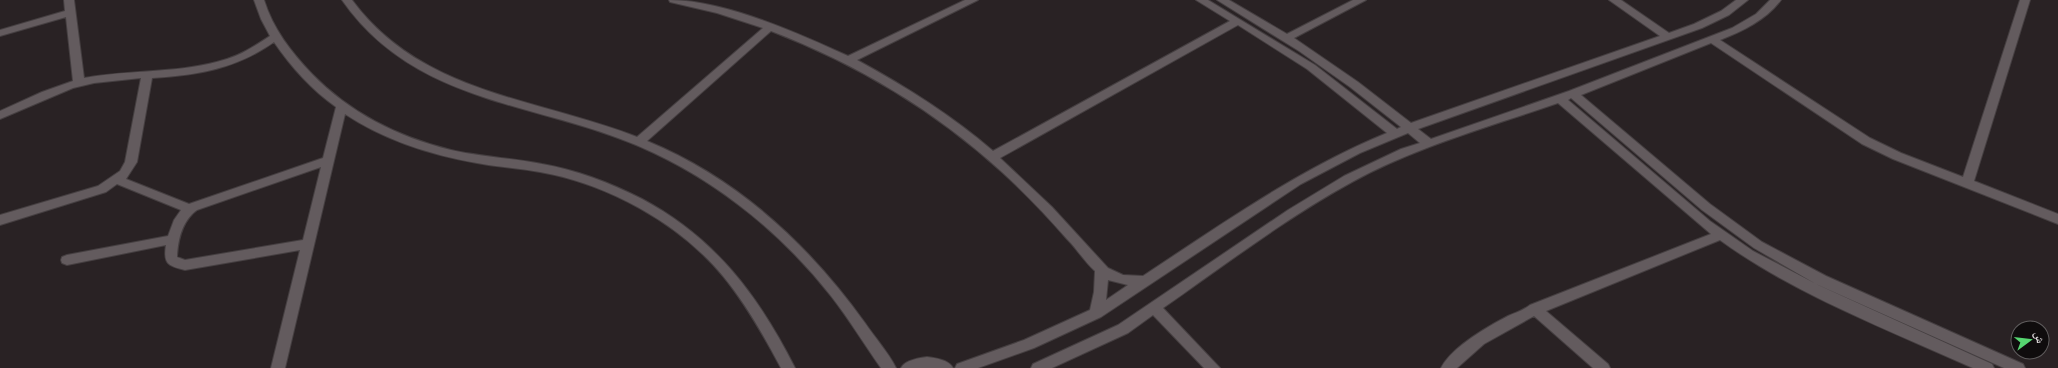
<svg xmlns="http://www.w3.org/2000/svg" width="2058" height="368" font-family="Commissioner,'Noto Naskh Arabic',sans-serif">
  <rect width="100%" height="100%" fill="#292224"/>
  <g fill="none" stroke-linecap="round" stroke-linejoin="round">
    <defs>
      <path id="minor" d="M64 0H74L84 78C131 69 181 74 227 59 243 54 256 45 270 36L261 19 254 0H264C273 29 291 52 312 74 350 113 398 137 451 150 481 157 512 158 542 164 576 170 611 183 642 199 715 238 758 295 795 368H781C764 336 746 304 723 276 679 223 608 184 540 172 519 168 498 167 477 163 431 155 384 140 345 114L285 368H271L300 250 185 270C168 266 163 264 166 245L67 265 62 263 61 260 62 257 67 255 168 236 174 220 181 210 117 184 106 192 0 225V215L98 186 120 171 125 162 141 78 94 83 73 88 0 119V111L42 92 73 81 66 17 0 36V30L65 11ZM274 42C291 67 312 90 336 107L323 158 189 204 126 179 137 162 152 78C198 75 236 69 274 42ZM321 167 303 240 185 260 177 257C178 239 182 221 197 210Z
        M342 0H352C421 94 537 98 637 137L763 28 717 13 670 2 669 0C724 0 798 33 848 56L965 0H978L857 60C905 86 951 115 993 151L1230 21 1196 0H1208L1315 65 1397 129 1401 127 1350 87 1299 51 1217 0H1229L1287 34 1353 0H1366L1294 38 1358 82 1411 123 1660 36 1609 0H1621L1669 33 1694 24 1721 11 1736 0H1748L1729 15 1702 28 1418 129 1431 139 1569 91 1732 28 1756 14 1770 0H1781C1766 20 1743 31 1720 40L1870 138 1901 153 1963 177 2020 0H2030L1974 181 2058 214V224L1893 159 1862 144 1711 43 1581 95 1710 204 1762 242 1826 276 2023 364 2025 368H2004L1816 284 1754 248 1702 210 1571 98 1568 100 1710 221 1753 251 1818 285 1992 364 1994 368H1973C1889 330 1794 294 1720 240L1546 311 1608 364 1610 368H1593L1534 316 1484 344 1457 368H1441C1452 347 1487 327 1508 316 1515 313 1524 310 1530 305L1711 234 1558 103C1489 127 1416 147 1352 182 1286 218 1225 265 1163 308L1220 368H1204L1153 315 1128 333 1052 368H1031L1033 364 1118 325 1288 210 1344 176 1401 149 1420 143 1408 133 1360 153 1301 184 1101 317 1034 348 978 368H955L957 364 1024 340 1090 310 1094 292 1095 271C1084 261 1077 249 1067 239 1047 216 1025 193 1002 172 934 110 857 64 771 31L647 141C737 178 809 245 865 323 875 338 888 352 896 368H881C864 344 849 319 831 296 784 236 722 185 654 153 545 101 418 109 342 0ZM1238 25 1307 69 1387 133C1299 169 1222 224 1143 276L1123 275 1108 268 1052 207 1000 158ZM1108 280 1128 285 1106 300Z
        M927 357C936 358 949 360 953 368H901C905 360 919 358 927 357Z"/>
    </defs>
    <use href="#minor" stroke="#453f41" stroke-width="2"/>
    <use href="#minor" fill="#635b5e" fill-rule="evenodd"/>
  </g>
  <g transform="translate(2030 340) rotate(75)"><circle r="19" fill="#0f0c0d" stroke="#5f5c5d"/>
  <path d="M0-3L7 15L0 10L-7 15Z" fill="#56d671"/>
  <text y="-6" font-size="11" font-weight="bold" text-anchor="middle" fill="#d8d3d5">ش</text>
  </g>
</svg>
